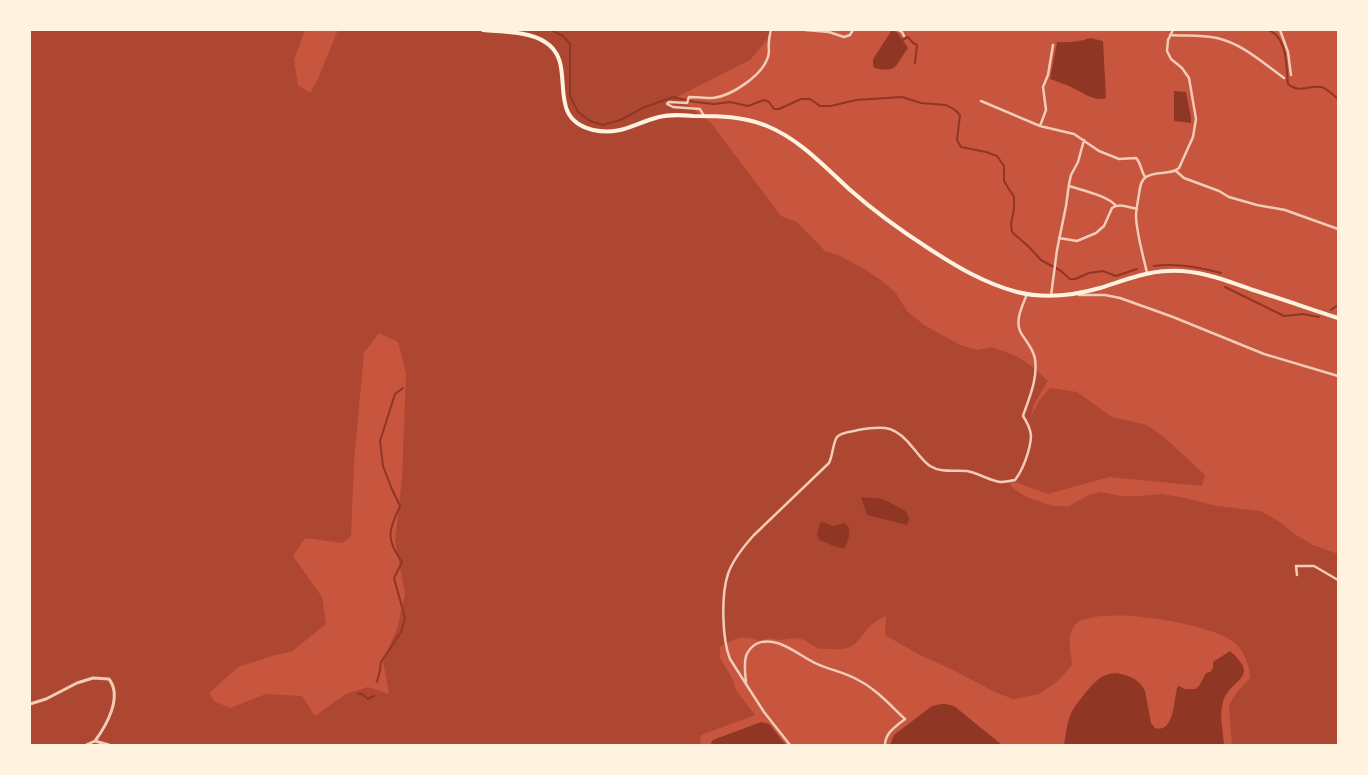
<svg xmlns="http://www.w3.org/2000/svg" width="1368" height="775" font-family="'Open Sans',sans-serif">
  <rect width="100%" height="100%" fill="#c8553d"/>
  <path fill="#ae4732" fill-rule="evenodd" d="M30 30H305L294 60 298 85 310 93 317 81 338 30H775L750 60 677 97 711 123 781 216 797 222 825 251 840 256 861 267 881 280 895 292 907 311 924 325 960 345 977 350 992 347 1016 356 1032 366 1048 381 1034 404 1031 416 1041 398 1050 388 1077 392 1112 417 1147 425 1164 437 1205 475 1202 486 1109 477 1048 494 1012 481 1010 486 1026 497 1053 506H1069L1089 495 1100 492 1122 496H1140L1162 494 1185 498 1217 506 1260 511 1280 522 1296 535 1313 545 1338 554V745H1232L1229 705 1237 692 1250 678C1250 667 1245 653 1236 644 1217 624 1095 603 1075 625 1066 636 1071 652 1072 665L1059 680 1039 694 1013 699 995 692 951 669 920 655 885 635 886 616C880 619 874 622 869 627 863 633 858 644 850 647 841 651 829 648 819 649L804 640 798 638 779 640 769 638 760 641C743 635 736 637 720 647V658L733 680 736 690 755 715 701 735 700 745H30ZM379 333 398 342 406 373 402 479 395 541 405 594 397 629 383 661 389 694 368 687 346 694 315 716 302 696 266 694 230 708 214 701 209 693 238 667 275 655 291 652 326 624 322 597 293 556 305 538 343 543 351 536 354 462 364 353Z"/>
  <path fill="#8f3625" d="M892 30 898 33 908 48C895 66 898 73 874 68L873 64V59Z
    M1090 38 1103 41 1106 98C1094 102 1084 93 1073 88 1065 84 1058 82 1050 79L1057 42C1069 43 1079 42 1090 38Z
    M1174 91 1186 92 1191 118V123L1174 121Z
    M861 497 883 499 904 510 908 515 909 520 907 525 867 515Z
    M824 522 832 526 845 523C853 531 848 539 845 548 834 548 829 543 819 540L817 535 820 523Z
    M1230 651C1262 679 1230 678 1223 702 1219 715 1223 731 1224 745H1064C1066 734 1067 721 1072 711 1075 705 1080 700 1083 696 1094 682 1105 668 1125 675 1133 677 1142 683 1145 691L1151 723 1155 728C1174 734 1174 700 1177 688L1179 686 1185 689H1195L1199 686 1206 673 1210 672 1213 668V662Z
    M941 704H946L954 706 1002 745H890L894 735 932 706Z
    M761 722 769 724 786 745H712L711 743 713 740Z"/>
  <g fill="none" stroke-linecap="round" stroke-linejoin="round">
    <path stroke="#8f3625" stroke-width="2" d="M551 30 563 36 570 44V96L578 112 590 121 603 125 620 120 645 107 673 97 695 102 714 104 730 102 748 106 764 100 769 102 774 109H779L801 99H810L820 106H831L856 100 902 97 921 103 946 105 955 110 960 115 957 140 961 147 986 152 997 156 1004 166V181L1014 197V209L1011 224 1012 232 1029 247 1041 260 1061 271 1070 279H1075L1089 273 1103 271 1116 276 1137 269
      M1269 30C1288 39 1286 66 1288 84 1300 94 1308 85 1321 87 1327 88 1333 95 1338 99
      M902 40 908 37 913 43 917 45 915 63
      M1154 266C1177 263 1199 267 1221 273
      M1225 287 1284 316 1303 314 1319 317
      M1331 310 1338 305
      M377 682 380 670 381 662 401 632 405 618 394 578 402 562C385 538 389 531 400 506L391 487 383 466 380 441 395 394 403 388
      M358 694H362L368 699 374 696"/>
    <path stroke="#f1ccb7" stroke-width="2.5" d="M805 30 829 32 844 37 850 35 853 30
      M898 30 902 32 904 36
      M1280 30 1288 52 1291 75
      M1170 35C1186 36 1201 35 1217 38 1243 44 1263 63 1284 78
      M981 101 1040 126 1074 134 1099 151 1119 159 1136 158C1141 163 1141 171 1145 177
      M704 116 700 109 673 107 667 104 669 102 687 103 689 97C696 97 705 98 713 98 731 96 762 76 768 57 770 51 768 48 769 42 769 38 770 34 771 30
      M1040 126 1046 110 1043 87 1048 75 1053 45
      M1176 171 1184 178 1219 191 1229 197 1257 205 1285 210 1338 229
      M1069 186C1081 190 1109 196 1116 206
      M1059 238 1077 241 1096 233 1104 226 1112 208C1119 203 1129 207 1137 209
      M1147 273C1143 255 1137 235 1136 217 1136 209 1138 201 1139 194 1140 187 1141 180 1146 177 1156 170 1170 176 1179 168L1193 137 1196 119 1189 78 1182 68 1171 59 1167 51 1168 40 1173 30
      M1079 295H1105L1120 298 1173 317 1264 354 1338 376
      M1051 296 1057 250 1066 206 1069 184 1071 175 1078 162 1084 140
      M1297 575 1296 566H1314L1338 580
      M746 682C745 674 744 664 746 656 748 651 751 647 756 644 776 634 798 655 815 663 829 670 845 672 858 680 876 689 890 705 905 719 896 726 885 733 885 745
      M86 745 95 741
      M790 745 764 712 730 659C722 639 721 595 728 574 733 559 744 546 754 535L829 463C833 455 833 442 837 437 841 432 851 432 858 430 886 425 896 426 914 449 919 455 923 461 930 466 941 473 954 470 967 471 978 473 988 480 1000 482 1005 482 1010 481 1015 480 1023 470 1031 448 1031 435 1030 428 1027 422 1023 416 1029 398 1038 379 1035 359 1033 347 1025 341 1020 331 1015 319 1023 305 1027 294"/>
    <path stroke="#f1ccb7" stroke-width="3" d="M30 704 46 699 77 683 93 678 109 679C123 697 106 726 95 741L109 745"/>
    <path stroke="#fff3e0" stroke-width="4" d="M483 30C501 32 529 31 545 42 580 63 542 118 593 130 621 136 634 123 659 117 671 114 682 115 694 116 719 116 743 116 767 126 799 139 824 166 849 189 874 211 900 230 928 248 957 267 984 283 1017 292 1045 299 1072 296 1100 288 1122 281 1144 272 1167 271 1197 269 1225 280 1253 290 1282 299 1310 309 1338 318"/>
  </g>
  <rect width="1368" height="775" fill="none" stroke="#fff3e0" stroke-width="62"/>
</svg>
